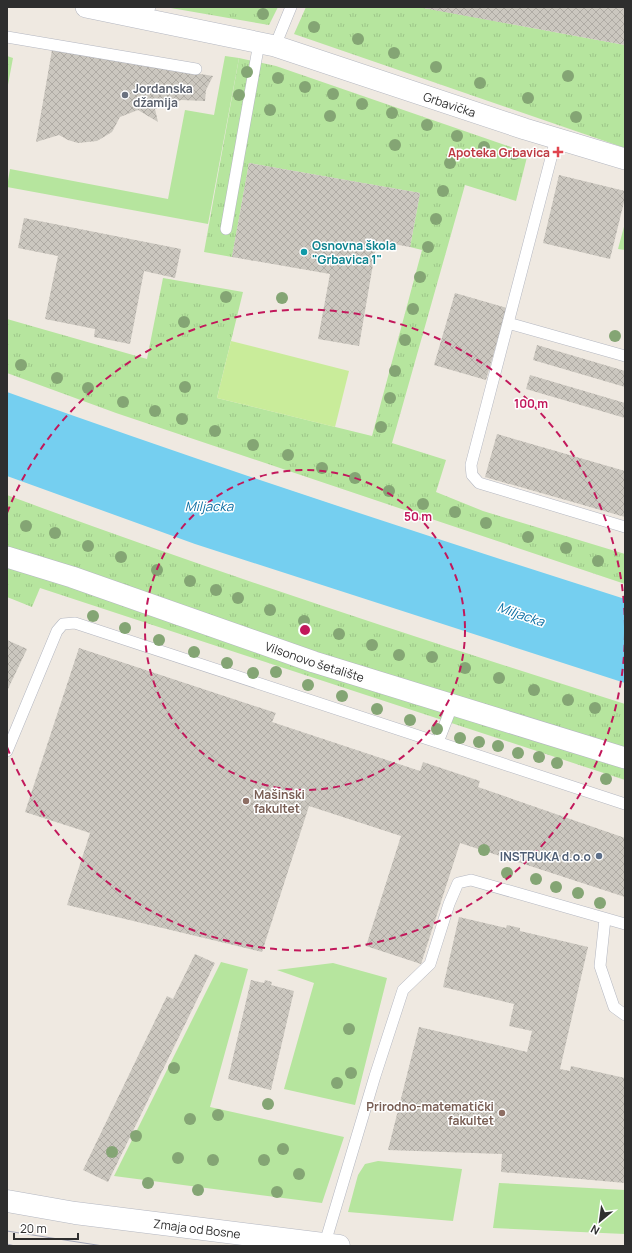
<svg xmlns="http://www.w3.org/2000/svg" width="632" height="1253" font-family="Manrope,sans-serif">
  <defs>
    <pattern id="park-tufts" width="24" height="20" patternUnits="userSpaceOnUse"><rect width="24" height="20" fill="#b6e59e"/><path d="M3 7l-1-3M5 7V3M7 7l1-3M15 17l-1-3M17 17v-4M19 17l1-3" fill="none" stroke="#9dc588"/></pattern>
    <pattern id="building-cross-hatch" width="8" height="8" patternUnits="userSpaceOnUse"><rect width="8" height="8" fill="#cbc7bf"/><path d="M0 0l8 8M0 8l8-8" fill="none" stroke="#afaba4"/></pattern>
  </defs>
  <rect width="100%" height="100%" fill="#efe9e1"/>
  <path fill="#b6e59e" d="M225 56 239 58 208 224 7 187 10 169 168 199 185 110 214 115Z
    M221 962 248 969 210 1107 344 1137 322 1203 114 1176Z
    M333 963 387 978 355 1105 284 1089 314 983 277 970Z
    M378 1161 462 1169 453 1221 348 1212 358 1175 365 1164Z
    M499 1183 625 1190V1234L493 1228Z"/>
  <path fill="url(#park-tufts)" d="M165 7H278L269 25Z
    M306 7H419L625 45V148L294 34Z
    M7 56 13 58 7 90Z
    M239 58 276 66 528 153 516 201 465 185 392 443 446 460 436 492 483 511 625 554V584L116 413 7 373V319L147 359 163 278 243 292 217 398 372 436 422 250 410 247 420 193 249 163 232 257 204 252Z
    M625 223V250L618 249Z
    M7 495C211 571 418 638 625 704V780L40 588 32 607 7 597Z"/>
  <path fill="#c9ec9a" d="M231 341 349 371 335 427 217 398Z"/>
  <path fill="#75cff0" d="M7 392C212 466 418 533 625 599V683L195 544 7 476Z"/>
  <path fill="url(#building-cross-hatch)" d="M423 7H625V45L423 8Z
    M52 50 213 76 206 90 205 101 181 100 155 109 158 122 138 110 120 117 112 132 97 141 78 143 68 140 59 135 36 142Z
    M249 163 420 193 410 247 377 241 359 346 318 339 330 274 232 257Z
    M559 175 625 191V198L610 259 543 243Z
    M24 218 181 249 175 278 144 271 130 344 94 337 95 329 45 319 58 256 18 248Z
    M455 293 507 308 486 380 434 365Z
    M537 345 625 371V387L533 360Z
    M530 375 625 403V418L526 389Z
    M497 434 625 471V517L485 477Z
    M7 640 27 649 7 691Z
    M79 648 276 713 272 722 420 771 423 762 480 781 478 787 625 838V897L460 843 421 964 366 946 401 836 309 806 262 952 67 905 90 833 25 812Z
    M459 917 506 928 507 925 520 928V931L588 947 560 1069 570 1071 571 1066 625 1078V1183L501 1172 502 1154 388 1150 419 1027 527 1052 532 1031 509 1026 514 1004 443 987Z
    M195 954 215 963 108 1182 83 1170 167 996 173 999Z
    M251 980 264 983 265 980 272 982 271 985 294 991 271 1090 228 1079Z"/>
  <g fill="none" stroke-linecap="round" stroke-linejoin="round">
    <defs>
      <path id="service" d="M142 19 150 7
        M7 37 196 69
        M275 46 291 7
        M556 139 471 465 472 475 479 483 625 527
        M226 229 259 43
        M508 323 625 356
        M438 742 452 706
        M7 751 57 631 63 624 75 623 625 804
        M605 919 600 966 614 1007 625 1015
        M325 1243 375 1076 403 990 430 964 449 904 458 883 471 880 625 924"/>
      <g id="minor">
        <path id="s1" d="M86 7 275 46 525 129 625 159"/>
        <path id="s2" d="M7 557 72 577 314 662 625 758"/>
      </g>
      <g id="secondary">
        <path id="s3" d="M7 1201 75 1213 339 1246"/>
      </g>
    </defs>
    <use href="#service" stroke="#b4b7c1" stroke-width="12"/>
    <use href="#minor" stroke="#b4b7c1" stroke-width="22"/>
    <use href="#secondary" stroke="#b4b7c1" stroke-width="23"/>
    <use href="#service" stroke="#fff" stroke-width="11"/>
    <use href="#minor" stroke="#fff" stroke-width="21"/>
    <use href="#secondary" stroke="#fff" stroke-width="22"/>
    <path stroke="#a3a6b8" stroke-width="1" d="M7 1231 103 1246
      M7 1244 15 1246"/>
  </g>
  <g fill="#84a574">
    <circle cx="263" cy="14" r="6"/>
    <circle cx="314" cy="27" r="6"/>
    <circle cx="358" cy="39" r="6"/>
    <circle cx="394" cy="53" r="6"/>
    <circle cx="436" cy="67" r="6"/>
    <circle cx="247" cy="72" r="6"/>
    <circle cx="568" cy="76" r="6"/>
    <circle cx="278" cy="78" r="6"/>
    <circle cx="480" cy="83" r="6"/>
    <circle cx="305" cy="87" r="6"/>
    <circle cx="333" cy="94" r="6"/>
    <circle cx="239" cy="95" r="6"/>
    <circle cx="528" cy="98" r="6"/>
    <circle cx="362" cy="104" r="6"/>
    <circle cx="270" cy="110" r="6"/>
    <circle cx="392" cy="113" r="6"/>
    <circle cx="330" cy="116" r="6"/>
    <circle cx="576" cy="117" r="6"/>
    <circle cx="427" cy="125" r="6"/>
    <circle cx="457" cy="136" r="6"/>
    <circle cx="395" cy="145" r="6"/>
    <circle cx="484" cy="147" r="6"/>
    <circle cx="514" cy="154" r="6"/>
    <circle cx="450" cy="163" r="6"/>
    <circle cx="443" cy="191" r="6"/>
    <circle cx="436" cy="219" r="6"/>
    <circle cx="428" cy="247" r="6"/>
    <circle cx="420" cy="277" r="6"/>
    <circle cx="226" cy="297" r="6"/>
    <circle cx="282" cy="298" r="6"/>
    <circle cx="413" cy="309" r="6"/>
    <circle cx="184" cy="322" r="6"/>
    <circle cx="615" cy="336" r="6"/>
    <circle cx="405" cy="340" r="6"/>
    <circle cx="21" cy="365" r="6"/>
    <circle cx="395" cy="371" r="6"/>
    <circle cx="57" cy="378" r="6"/>
    <circle cx="185" cy="387" r="6"/>
    <circle cx="88" cy="388" r="6"/>
    <circle cx="390" cy="398" r="6"/>
    <circle cx="123" cy="402" r="6"/>
    <circle cx="155" cy="411" r="6"/>
    <circle cx="182" cy="419" r="6"/>
    <circle cx="381" cy="427" r="6"/>
    <circle cx="215" cy="431" r="6"/>
    <circle cx="253" cy="445" r="6"/>
    <circle cx="288" cy="455" r="6"/>
    <circle cx="322" cy="468" r="6"/>
    <circle cx="355" cy="478" r="6"/>
    <circle cx="389" cy="491" r="6"/>
    <circle cx="423" cy="504" r="6"/>
    <circle cx="455" cy="512" r="6"/>
    <circle cx="486" cy="523" r="6"/>
    <circle cx="26" cy="526" r="6"/>
    <circle cx="55" cy="533" r="6"/>
    <circle cx="528" cy="537" r="6"/>
    <circle cx="88" cy="546" r="6"/>
    <circle cx="566" cy="548" r="6"/>
    <circle cx="121" cy="557" r="6"/>
    <circle cx="598" cy="561" r="6"/>
    <circle cx="157" cy="570" r="6"/>
    <circle cx="190" cy="581" r="6"/>
    <circle cx="216" cy="590" r="6"/>
    <circle cx="238" cy="598" r="6"/>
    <circle cx="270" cy="610" r="6"/>
    <circle cx="93" cy="616" r="6"/>
    <circle cx="304" cy="621" r="6"/>
    <circle cx="125" cy="628" r="6"/>
    <circle cx="339" cy="634" r="6"/>
    <circle cx="159" cy="640" r="6"/>
    <circle cx="372" cy="645" r="6"/>
    <circle cx="194" cy="652" r="6"/>
    <circle cx="399" cy="655" r="6"/>
    <circle cx="432" cy="657" r="6"/>
    <circle cx="227" cy="663" r="6"/>
    <circle cx="465" cy="668" r="6"/>
    <circle cx="276" cy="672" r="6"/>
    <circle cx="253" cy="673" r="6"/>
    <circle cx="499" cy="678" r="6"/>
    <circle cx="308" cy="685" r="6"/>
    <circle cx="534" cy="690" r="6"/>
    <circle cx="342" cy="696" r="6"/>
    <circle cx="568" cy="700" r="6"/>
    <circle cx="595" cy="708" r="6"/>
    <circle cx="377" cy="709" r="6"/>
    <circle cx="410" cy="720" r="6"/>
    <circle cx="437" cy="729" r="6"/>
    <circle cx="460" cy="738" r="6"/>
    <circle cx="479" cy="742" r="6"/>
    <circle cx="498" cy="746" r="6"/>
    <circle cx="518" cy="753" r="6"/>
    <circle cx="539" cy="757" r="6"/>
    <circle cx="557" cy="763" r="6"/>
    <circle cx="606" cy="779" r="6"/>
    <circle cx="484" cy="850" r="6"/>
    <circle cx="507" cy="873" r="6"/>
    <circle cx="536" cy="879" r="6"/>
    <circle cx="556" cy="887" r="6"/>
    <circle cx="578" cy="893" r="6"/>
    <circle cx="600" cy="903" r="6"/>
    <circle cx="349" cy="1029" r="6"/>
    <circle cx="174" cy="1068" r="6"/>
    <circle cx="351" cy="1073" r="6"/>
    <circle cx="337" cy="1083" r="6"/>
    <circle cx="268" cy="1104" r="6"/>
    <circle cx="218" cy="1115" r="6"/>
    <circle cx="190" cy="1119" r="6"/>
    <circle cx="136" cy="1136" r="6"/>
    <circle cx="283" cy="1149" r="6"/>
    <circle cx="112" cy="1152" r="6"/>
    <circle cx="178" cy="1158" r="6"/>
    <circle cx="213" cy="1160" r="6"/>
    <circle cx="264" cy="1160" r="6"/>
    <circle cx="299" cy="1174" r="6"/>
    <circle cx="148" cy="1183" r="6"/>
    <circle cx="198" cy="1190" r="6"/>
    <circle cx="277" cy="1192" r="6"/>
  </g>
  <g fill="none" stroke="#c2185b" stroke-width="2" stroke-dasharray="7 5">
    <circle cx="305" cy="630" r="160"/>
    <path d="M625 633A320 320 0 0 1 7 747M7 513A320 320 0 0 1 625 627"/>
  </g>
  <circle fill="#6b7280" stroke="#fff" stroke-width="1.5" cx="125" cy="95" r="4"/>
  <path fill="#e0444e" stroke="#fff" stroke-width="1.5" d="M556 146h4v4h4v4h-4v4h-4v-4h-4v-4h4z"/>
  <circle fill="#0f9aa8" stroke="#fff" stroke-width="1.5" cx="304" cy="252" r="4"/>
  <g fill="#8d6e63" stroke="#fff" stroke-width="1.5">
    <circle cx="246" cy="801" r="4"/>
    <circle cx="502" cy="1113" r="4"/>
  </g>
  <circle fill="#5c6f8a" stroke="#fff" stroke-width="1.5" cx="599" cy="856" r="4"/>
  <g text-anchor="middle" dominant-baseline="central" stroke-width="3" stroke-linejoin="round" paint-order="stroke">
    <g font-size="12" font-weight="bold" fill="#5b616d" stroke="#fff" text-anchor="start">
      <text x="133" y="88">Jordanska<tspan x="133" dy="14">džamija</tspan></text>
    </g>
    <g font-size="12" fill="#2e2e2e" stroke="#fff">
      <text stroke="none"><textPath href="#s1" startOffset="377">Grbavička</textPath></text>
      <text stroke="none"><textPath href="#s2" startOffset="325">Vilsonovo šetalište</textPath></text>
      <text stroke="none"><textPath href="#s3" startOffset="192">Zmaja od Bosne</textPath></text>
    </g>
    <g font-size="12" font-weight="bold" fill="#be3a42" stroke="#fff" text-anchor="end">
      <text x="550" y="152">Apoteka Grbavica</text>
    </g>
    <g font-size="12" font-weight="bold" fill="#0d838f" stroke="#fff" text-anchor="start">
      <text x="312" y="245">Osnovna škola<tspan x="312" dy="14">"Grbavica 1"</tspan></text>
    </g>
    <g font-size="12" font-weight="bold" fill="#785e54" stroke="#fff" text-anchor="start">
      <text x="254" y="794">Mašinski<tspan x="254" dy="14">fakultet</tspan></text>
      <text x="494" y="1106" text-anchor="end">Prirodno-matematički<tspan x="494" dy="14">fakultet</tspan></text>
    </g>
    <g font-size="12" font-weight="bold" fill="#4e5e75" stroke="#fff" text-anchor="end">
      <text x="591" y="856">INSTRUKA d.o.o</text>
    </g>
    <g font-size="13" font-style="italic" fill="#0d6fa3" stroke="#fff">
      <text x="209" y="506">Miljacka</text>
      <text transform="translate(521 614) rotate(19)">Miljacka</text>
    </g>
  </g>
  <circle cx="305" cy="630" r="6" fill="#c2185b" stroke="#fff" stroke-width="2"/>
  <g font-size="12" text-anchor="middle" font-weight="bold" fill="#c2185b" stroke="#fff" stroke-width="3" stroke-linejoin="round" paint-order="stroke">
    <text x="531" y="408">100 m</text>
    <text x="418" y="521">50 m</text>
  </g>
  <rect width="632" height="1253" fill="none" stroke="#2e2e2e" stroke-width="16"/>
  <g transform="translate(600 1221) rotate(209)" stroke="#ffffff" stroke-width="3" paint-order="stroke">
  <path d="M0-3L7 15L0 10L-7 15Z" fill="#2e2e2e"/>
  <text y="-6" font-size="11" font-weight="bold" text-anchor="middle" fill="#2e2e2e">N</text>
  </g>
  <path d="M14 1233v6h64v-6" fill="none" stroke="#2e2e2e" stroke-width="2"/>
  <text x="20" y="1233" font-size="12" fill="#2e2e2e" stroke="#ffffff" stroke-width="3" paint-order="stroke">20 m</text>
</svg>
